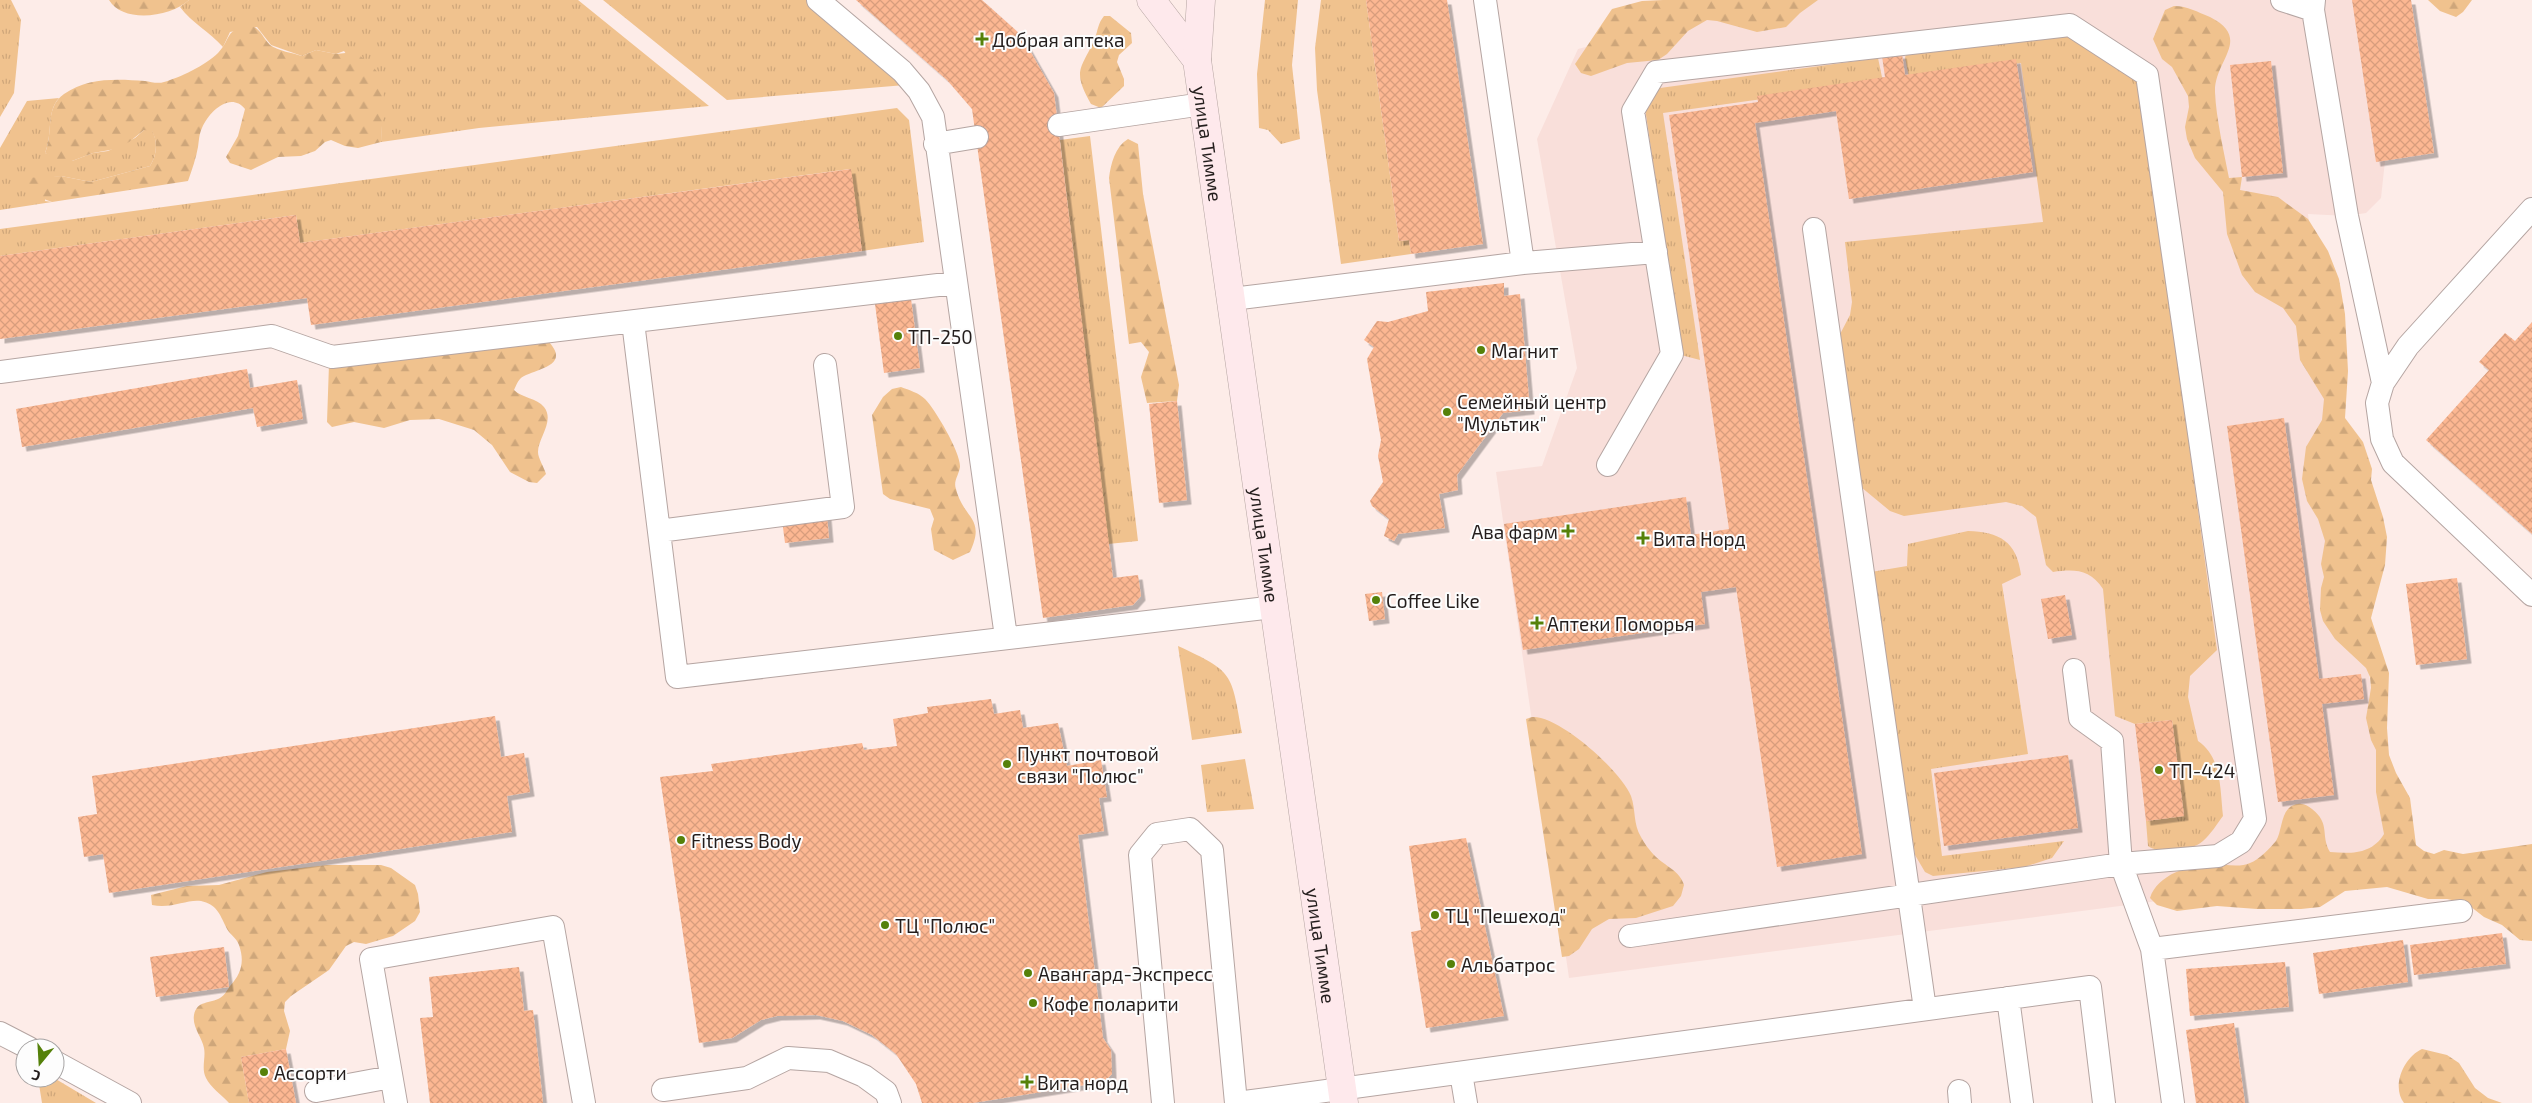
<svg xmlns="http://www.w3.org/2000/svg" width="2532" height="1103" font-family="'Exo 2',sans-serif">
  <defs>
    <pattern id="grass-tufts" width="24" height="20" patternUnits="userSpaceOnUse" patternTransform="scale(1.25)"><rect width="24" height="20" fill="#f0c28e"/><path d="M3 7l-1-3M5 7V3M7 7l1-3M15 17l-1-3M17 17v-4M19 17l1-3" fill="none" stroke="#cea67a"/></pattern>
    <pattern id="forest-firs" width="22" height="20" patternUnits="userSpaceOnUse" patternTransform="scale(1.25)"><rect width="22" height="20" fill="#f0c28e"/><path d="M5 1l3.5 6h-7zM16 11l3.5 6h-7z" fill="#cea67a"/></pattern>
    <pattern id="building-cross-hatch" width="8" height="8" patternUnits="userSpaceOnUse" patternTransform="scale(1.25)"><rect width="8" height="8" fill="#fcb792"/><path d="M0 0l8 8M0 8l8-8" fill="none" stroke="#d89d7d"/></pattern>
    <filter id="shadow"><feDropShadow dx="4.5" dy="4.5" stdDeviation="0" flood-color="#0004"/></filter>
  </defs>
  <rect width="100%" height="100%" fill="#fdece8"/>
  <path fill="#f9dfda" d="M1681 0H2411L2434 153 2385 161 2381 198 2366 213 2347 216 2308 214 2395 870 1569 978 1496 472 1542 466 1577 368 1537 139 1578 49 1654 29Z"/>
  <path fill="url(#grass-tufts)" d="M0 0H11L21 20 14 93 0 117Z
    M189 0H578L709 106 479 128 381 142 382 103 344 51 336 54 316 50 302 56 271 45 257 27 230 32 223 47C210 32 192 23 180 7Z
    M603 0H807L905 85 727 100Z
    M1265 0H1298L1292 65 1300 139 1281 144 1268 130 1259 128 1257 74Z
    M1321 0H1366L1399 241 1409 240 1411 254 1341 264 1317 90 1315 48Z
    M2071 36 2140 82 2217 650 2190 676 2188 697 2198 741C2222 757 2220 790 2223 816 2217 824 2211 834 2203 841 2192 851 2160 855 2148 846L2146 821 2184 816 2172 720 2135 724 2115 716 2103 589C2090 569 2074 569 2053 572L2046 565 2036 517 2022 506 2006 502 1904 516 1890 511 1861 487 1838 338 1850 315 1852 302 1845 242 2043 222 2021 63 1909 78 1905 57 1908 53Z
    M1878 58 1883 82 1663 113 1700 360 1681 355 1645 108 1660 88Z
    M59 98C46 112 53 135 45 153L72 161 93 153 108 151 135 138 144 130H152C158 142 157 155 150 166L91 182 61 176 46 178 45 201 52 202 0 210V148L27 101Z
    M897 108 909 120 924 242 862 251 850 169 300 243 296 215 0 256V229Z
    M1090 136 1138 541 1108 544 1060 140Z
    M1968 531C1999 532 2017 541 2021 575L2002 584 2028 754 1931 769 1942 856 2064 841 2052 858 2024 867 1933 876 1925 872 1915 855 1871 572 1907 566 1908 544Z
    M1178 646C1234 672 1231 672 1242 733L1192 740Z
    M1245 759 1254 809 1207 812 1201 765Z
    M38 1078H54L96 1103H42Z"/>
  <path fill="url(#forest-firs)" d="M109 0H189C171 17 123 24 109 0Z
    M1663 0H1818L1800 13 1786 27 1757 32 1717 21 1707 20 1688 31 1667 54 1658 60 1627 63 1591 76 1581 73 1575 64 1612 9 1642 1Z
    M2428 0H2472L2463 12 2456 17 2440 11Z
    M2174 6C2188 6 2197 12 2210 17 2253 39 2214 60 2215 92 2216 118 2224 152 2229 178L2242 177 2240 190 2278 197 2286 203 2308 219 2328 251 2339 279 2345 314 2348 371 2345 418 2363 442 2372 469 2371 480 2383 517 2387 537 2385 565 2371 618 2389 673 2387 728 2389 755 2396 773 2410 798 2416 845 2424 851 2434 854 2444 850 2463 854 2532 844V941L2520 940 2502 925 2484 917 2466 903 2447 899H2428L2387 887 2345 891 2320 907 2301 909H2257L2217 906 2177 911 2157 905 2150 898C2157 875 2190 864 2212 864 2224 864 2239 868 2250 863 2259 860 2270 848 2276 841 2283 830 2280 806 2298 804 2303 803 2308 806 2312 809 2331 824 2320 835 2330 852 2352 854 2372 854 2384 834L2376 792V750L2371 740 2366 718 2371 688 2370 677 2366 668 2335 639 2323 621 2320 610 2321 588 2324 577 2321 564 2325 541 2318 519 2307 501 2302 479 2306 447 2322 420 2324 399 2300 360 2296 326 2283 308 2255 292 2242 275 2227 234 2223 192 2195 158 2187 139 2185 127 2189 107 2188 96 2172 67 2162 59 2153 39 2165 10Z
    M1104 16H1110L1131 33 1132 43 1119 55 1117 62 1124 79V86L1101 108 1091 104C1071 69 1082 69 1095 38 1098 30 1098 23 1104 16Z
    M250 25C261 29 262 37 270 45 278 51 293 53 302 56L316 50 336 54 355 52C362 58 372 64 378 73 389 88 381 123 381 142L358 148 345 146 331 140 325 142 315 151 301 156 278 157 251 170 230 163 226 157 238 136 245 109C230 91 209 112 202 128 199 134 199 141 198 147 196 158 192 170 188 181L52 202 25 192 23 185 24 178 61 176 91 182 150 166C157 155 158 142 152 131L144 130 129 142 115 149 93 153 72 161 66 163 45 153C54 132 44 108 64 94 88 77 118 79 145 81 151 82 158 84 164 82 179 78 206 65 218 53 232 38 224 30 250 25Z
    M1128 139 1138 144 1143 194 1179 385 1177 401 1147 403 1141 377 1149 352 1141 342 1129 344 1109 178C1111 163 1115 147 1128 139Z
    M547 340C575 368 530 369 520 379 517 382 516 386 514 390 522 398 537 398 544 407 555 421 538 438 538 452 538 458 544 467 546 474L537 483 529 482 510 472 492 445 474 430 439 419 410 420 384 428 354 422 332 427 327 422 329 364Z
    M901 387C909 390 919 393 925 399 935 409 961 453 960 467 959 475 953 481 956 489 964 520 986 517 970 552L953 560 934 550 931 529 934 519 930 509 890 499 883 494 872 415 883 397 892 389Z
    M1532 717C1559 715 1621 771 1631 796 1636 810 1633 824 1641 837 1644 843 1650 851 1655 856 1665 866 1680 871 1684 885L1681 896 1673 906 1636 918 1609 919 1592 929 1579 949 1569 956 1562 957 1526 719Z
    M327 865H381L391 868 415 885 418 894 420 912 415 921 393 936 366 944 354 942 346 946 329 970 291 996 285 1002 284 1011 290 1031 286 1049 241 1057 249 1103H229C222 1095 210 1087 206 1078 201 1068 206 1058 204 1048 202 1037 192 1027 194 1015 197 1000 210 1004 220 998 225 995 227 990 230 986 241 974 245 962 239 945 236 937 229 934 226 927 220 914 216 904 201 901 187 899 172 909 152 905L151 895 187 886 219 885 267 872Z
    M2422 1049 2447 1055 2459 1063 2475 1088 2488 1098 2502 1103H2404C2391 1086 2404 1057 2422 1049Z"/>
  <path fill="url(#building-cross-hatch)" filter="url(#shadow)" d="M856 0H982L1021 35 1054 93 1113 578 1138 575 1141 596 1133 605 1043 618 972 109 947 80Z
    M1366 0H1447L1483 244 1411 254 1409 240 1399 241Z
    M2352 0H2411L2434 153 2376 162Z
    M1902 54 1905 75 2016 59 2033 172 1849 199 1836 111 1755 123 1862 854 1777 867 1736 587 1701 592 1705 624 1523 650 1504 524 1686 497 1691 535 1729 529 1669 115 1758 102 1757 96 1885 77 1882 56Z
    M2271 61 2283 173 2242 177 2230 65Z
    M851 169 862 251 311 325 307 298 0 339V256L296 215 300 243Z
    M1504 283V296L1520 294 1530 410 1503 413 1457 475 1458 490 1439 494 1445 528 1398 534 1394 541 1384 536 1389 519 1372 506 1370 501 1383 482 1378 456 1381 440 1367 359 1374 347 1364 340 1377 321 1388 322 1428 311 1426 292Z
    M911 299 920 368 884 373 875 304Z
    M2532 322V534L2426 440 2489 370 2479 362 2505 333 2515 341Z
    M247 369 250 388 297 380 303 419 257 427 253 408 22 447 16 409Z
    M1177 401 1187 500 1159 503 1149 404Z
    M2284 418 2319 679 2361 674 2364 699 2322 704 2334 795 2278 802 2227 426Z
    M827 515 829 538 785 543 782 520Z
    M2457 578 2467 659 2416 665 2406 584Z
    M1382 592 1385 619 1369 621 1365 594Z
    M2065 595 2072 635 2048 639 2041 599Z
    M991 699 994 714 1020 710 1023 728 1058 723 1067 766 1101 760 1107 797 1099 798 1104 831 1078 835 1103 1038 1111 1050 1112 1074 1104 1082 973 1103H922L916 1084 896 1054 872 1035 843 1021 816 1015 777 1016 761 1020 732 1038 699 1043 660 777 713 771 711 764 862 743 864 750 897 746 893 719 928 713 927 707Z
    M495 716 501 757 524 753 530 792 507 796 512 832 109 893 103 854 84 857 78 817 97 814 92 776Z
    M2172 720 2184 816 2146 821 2135 724Z
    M2068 755 2078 828 1944 846 1934 773Z
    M1466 838 1504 1016 1426 1028 1411 932 1421 930 1409 846Z
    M2502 933 2506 964 2414 975 2410 945Z
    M2403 940 2408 982 2319 994 2313 953Z
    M224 947 229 987 156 997 150 957Z
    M2285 962 2289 1007 2190 1016 2186 969Z
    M519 967 524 1011 533 1010 543 1103H430L420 1018 433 1017 429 977Z
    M2234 1023 2245 1103H2196L2186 1030Z
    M286 1049 296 1103H249L241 1057Z"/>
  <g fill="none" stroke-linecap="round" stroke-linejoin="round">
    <defs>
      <path id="service" d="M818 0 902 71 919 91 933 117 1006 637
        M2282 0 2313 10 2314 0
        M2313 10 2347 216 2383 383
        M1059 125 1203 104
        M935 144 977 137
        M2532 209 2408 346 2383 383 2377 403 2382 439 2393 463 2532 595
        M1814 229 1925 1009
        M1523 263 1656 252
        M1232 299 1523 263 1485 0
        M633 322 677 677 1274 607
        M0 372 272 336 332 357 955 283
        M1608 465 1672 354 1633 111 1656 72 2070 25 2147 75 2255 819 2241 842 2218 856 2121 864 1630 936
        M659 531 843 507 825 365
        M2074 670 2080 718 2112 741 2121 864 2152 949 2173 1103
        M2152 949 2461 911
        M2008 998 2022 1103
        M0 1033 29 1048
        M55 1062 130 1103
        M1461 1073 1466 1103
        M663 1090 747 1078 788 1058 829 1061 864 1076 886 1092 890 1103
        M316 1091 391 1077
        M1959 1091 1960 1103
        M396 1103 371 959 553 927 584 1103
        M1163 1103 1140 855 1157 834 1190 829 1212 850 1236 1103
        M1237 1103 2090 987 2104 1103"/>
      <g id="secondary">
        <path id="s1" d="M1151 0 1197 60 1344 1103"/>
        <path d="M1197 60 1201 0"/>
      </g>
    </defs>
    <use href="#service" stroke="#b5a5a2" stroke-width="24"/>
    <use href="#secondary" stroke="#b5a5a2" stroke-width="29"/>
    <use href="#service" stroke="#fff" stroke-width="22"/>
    <use href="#secondary" stroke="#fee9ec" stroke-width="28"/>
  </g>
  <g fill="#55810a" stroke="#fdfdfd" stroke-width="2">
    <path d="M979.5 31.5h5v5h5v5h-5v5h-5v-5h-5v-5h5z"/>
    <circle cx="898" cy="336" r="5"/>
    <circle cx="1481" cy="350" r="5"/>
    <circle cx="1447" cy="412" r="5"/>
    <path d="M1565.5 523.5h5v5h5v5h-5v5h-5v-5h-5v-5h5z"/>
    <path d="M1640.5 530.5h5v5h5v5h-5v5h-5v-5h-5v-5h5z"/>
    <circle cx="1376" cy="600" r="5"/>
    <path d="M1534.5 615.5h5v5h5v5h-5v5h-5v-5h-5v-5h5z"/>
    <circle cx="1007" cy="764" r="5"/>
    <circle cx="2159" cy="770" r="5"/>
    <circle cx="681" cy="840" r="5"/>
    <circle cx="1435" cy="915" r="5"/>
    <circle cx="885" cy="925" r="5"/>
    <circle cx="1451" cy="964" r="5"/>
    <circle cx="1028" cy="973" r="5"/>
    <circle cx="1033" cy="1003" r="5"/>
    <circle cx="264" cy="1072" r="5"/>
    <path d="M1024.5 1074.5h5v5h5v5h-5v5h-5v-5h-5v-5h5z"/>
  </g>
  <g text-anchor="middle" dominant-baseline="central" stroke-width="4" stroke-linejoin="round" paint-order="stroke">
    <g font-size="19" fill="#231d1c" stroke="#fdfdfd" text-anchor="start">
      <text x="992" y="39">Добрая аптека</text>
      <text x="908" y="336">ТП-250</text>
      <text x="1491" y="350">Магнит</text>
      <text x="1457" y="401">Семейный центр<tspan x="1457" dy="22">"Мультик"</tspan></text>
      <text x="1558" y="531" text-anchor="end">Ава фарм</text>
      <text x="1653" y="538">Вита Норд</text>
      <text x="1386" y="600">Coffee Like</text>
      <text x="1547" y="623">Аптеки Поморья</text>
      <text x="1017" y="753">Пункт почтовой<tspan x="1017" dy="22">связи "Полюс"</tspan></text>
      <text x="2169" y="770">ТП-424</text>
      <text x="691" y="840">Fitness Body</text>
      <text x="1445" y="915">ТЦ "Пешеход"</text>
      <text x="895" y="925">ТЦ "Полюс"</text>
      <text x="1461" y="964">Альбатрос</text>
      <text x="1038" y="973">Авангард-Экспресс</text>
      <text x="1043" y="1003">Кофе поларити</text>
      <text x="274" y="1072">Ассорти</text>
      <text x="1037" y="1082">Вита норд</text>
    </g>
    <g font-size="19" fill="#231d1c" stroke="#fdfdfd">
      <text stroke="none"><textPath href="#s1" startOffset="160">улица Тимме</textPath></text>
      <text stroke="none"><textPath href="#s1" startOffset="565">улица Тимме</textPath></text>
      <text stroke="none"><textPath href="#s1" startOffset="970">улица Тимме</textPath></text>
    </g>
  </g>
  <g transform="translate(40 1063) rotate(198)"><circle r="24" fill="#fdfdfd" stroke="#a6a3a3"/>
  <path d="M0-4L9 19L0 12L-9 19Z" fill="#55810a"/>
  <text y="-8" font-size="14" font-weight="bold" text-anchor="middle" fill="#231d1c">С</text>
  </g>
</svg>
